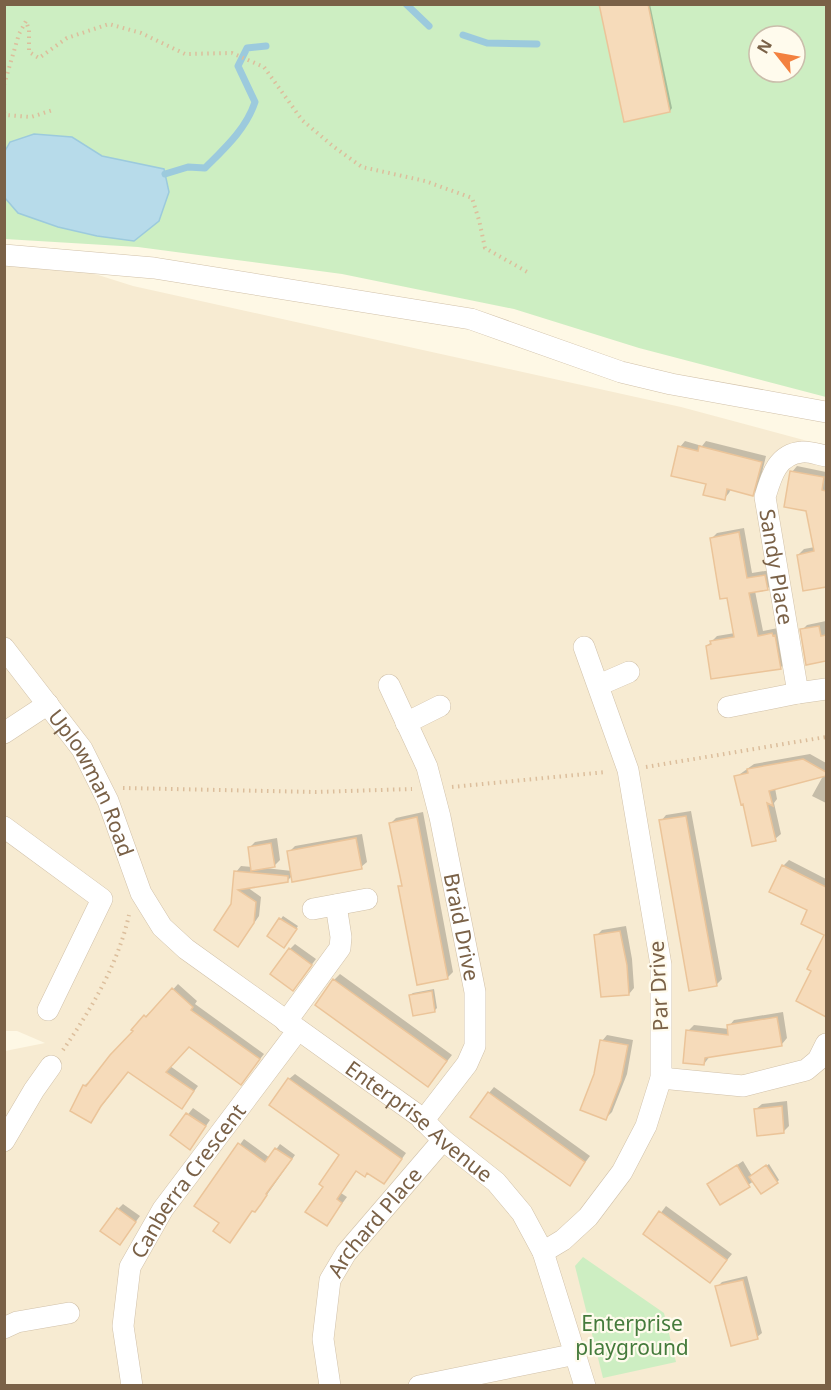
<svg xmlns="http://www.w3.org/2000/svg" width="831" height="1390" font-family="'Noto Sans',sans-serif">
  <rect width="100%" height="100%" fill="#fef8e5"/>
  <path fill="#f7ebd2" d="M5 261 76 268 133 286 681 407 826 446V1385H5V1051L45 1043 17 1031H5Z"/>
  <path fill="#cdeec2" fill-rule="evenodd" d="M4 5H826V397L639 348 514 309 342 274 138 247 5 239ZM759 36H795V72H759Z
    M583 1257 664 1313 676 1362 603 1378 575 1266Z"/>
  <path fill="#b7dbea" stroke="#9ccadd" stroke-width="1.5" d="M34 134 72 137 102 156 164 169 169 192 159 221 134 241 97 236 58 227 18 213 5 198V151L10 142Z"/>
  <path fill="#0003" d="M601 4H650L672 108 670 111Z
    M685 441 702 446 706 441 766 456 758 489 752 494 731 489 729 493 724 499 707 483 680 447Z
    M797 466 826 472V585L804 589 798 555 804 549 815 547 807 510 792 472Z
    M744 528 752 573 771 570 773 583 767 589 755 591 763 631 778 628 786 662 780 668 707 646 717 636 735 633 728 596 711 539 717 533Z
    M826 621V659L807 663 802 630 807 625Z
    M810 754 826 763V803L812 796 823 776 775 788 777 799 774 803 781 834 775 839 744 802 736 777 754 764Z
    M691 811 722 979 716 985 661 821 666 815Z
    M423 812 453 972 447 978 400 887 403 884 391 823 396 818Z
    M362 834 367 862 361 867 293 875 287 881 247 887 261 897 259 916 243 939 233 904 236 872 241 866 252 867 249 848 255 842 277 838 280 860 274 866 265 868 292 871 289 852 295 846Z
    M789 860 826 879V927L821 932 809 910 771 892 783 866Z
    M283 916 298 926 286 944 269 936Z
    M626 926 632 959 634 988 629 994 596 936 602 930Z
    M826 935V1013L825 1015 813 971Z
    M295 944 316 959 298 983 290 949Z
    M340 974 452 1055 433 1079 334 980Z
    M178 984 197 1001 195 1004 264 1054 245 1078 189 1046 170 1066 198 1086 186 1102 129 1071 90 1121 72 1110 85 1085 90 1081H91L135 1030 133 1029 150 1012 152 1013Z
    M434 989 437 1008 434 1011 410 995 413 993Z
    M783 1012 787 1038 782 1044 710 1056 704 1064 688 1031 694 1025 729 1029V1026L734 1020Z
    M607 1035 633 1040 627 1074 612 1112 606 1118 596 1074 602 1041Z
    M295 1074 406 1153 389 1177 357 1170 341 1193 347 1197 327 1224 325 1186 341 1155 289 1079Z
    M494 1087 590 1156 569 1184 489 1093Z
    M787 1101 789 1126 783 1132 756 1109 762 1104Z
    M193 1108 210 1120 195 1142 172 1135Z
    M244 1139 270 1158 280 1144 295 1155 259 1206 221 1223 196 1205Z
    M743 1161 752 1176 769 1164 779 1180 777 1182 754 1181 721 1203 709 1184Z
    M123 1204 140 1216 120 1243 118 1209Z
    M666 1206 732 1254 710 1281 645 1234Z
    M747 1276 762 1333 757 1337 717 1287 722 1282Z"/>
  <g fill="none" stroke-linecap="round" stroke-linejoin="round">
    <path stroke="#9ccadd" stroke-width="7" d="M406 4 429 26
      M463 35 487 43 537 44
      M165 174 188 167 205 168C225 148 246 129 255 102L238 66 247 48 266 46"/>
  </g>
  <path fill="#f6dbba" stroke="#ebc499" stroke-width="1.5" d="M599 4H648L670 112 624 122Z
    M678 446 698 451 699 446 762 462 753 496 727 489 725 500 703 495 706 484 671 476Z
    M790 471 824 477 822 490 826 491V587L803 591 797 555 814 551 806 511 784 507Z
    M739 532 747 578 765 575 768 590 749 593 758 636 772 633 773 636 775 635 781 669 711 679 706 646 711 644 710 641 734 637 727 598 720 599 710 538Z
    M819 626 821 636 826 635V661L806 665 800 629Z
    M803 759 826 772V776L769 791 773 806 767 803 776 841 752 846 743 804 741 805 734 776 748 773 747 769Z
    M686 816 717 986 689 991 659 820Z
    M417 817 448 979 417 985 398 886H402L389 823Z
    M356 838 362 869 292 882 287 851Z
    M271 843 275 867 251 871 248 847Z
    M782 865 826 887V1017L796 1001 811 971 807 969 824 935 801 924 807 910 769 892Z
    M234 871 288 876V882L238 890 256 902 254 923 238 947 214 930 231 904Z
    M279 918 297 929 284 948 267 936Z
    M620 931 627 965 629 995 601 997 594 935Z
    M289 948 312 965 293 991 270 974Z
    M333 979 447 1061 428 1087 315 1005Z
    M172 988 193 1007 191 1010 260 1059 241 1085 189 1047 166 1072 194 1091 182 1109 128 1072 101 1106 91 1123 70 1111 83 1085 86 1086 110 1055 133 1031 131 1030 144 1015 146 1017Z
    M432 991 435 1012 413 1016 409 995Z
    M777 1017 782 1046 705 1058 704 1065 683 1063 686 1030 728 1035 727 1025Z
    M600 1040 628 1045 621 1081 606 1120 580 1110 594 1074Z
    M288 1078 402 1159 384 1184 367 1173 365 1177 356 1171 337 1199 342 1203 327 1226 305 1212 323 1187 319 1184 339 1155 269 1105Z
    M488 1092 585 1162 570 1186 470 1117Z
    M782 1106 784 1133 757 1136 754 1109Z
    M186 1113 206 1126 190 1150 170 1135Z
    M238 1143 265 1162 275 1148 292 1159 266 1194 267 1195 261 1204 255 1212 252 1211 230 1243 213 1231 219 1223 194 1206Z
    M737 1165 750 1187 720 1205 707 1184Z
    M766 1165 778 1183 761 1194 749 1177Z
    M117 1208 136 1222 120 1245 100 1231Z
    M659 1211 727 1260 710 1283 643 1234Z
    M743 1280 758 1339 731 1346 715 1286Z"/>
  <g fill="none" stroke-linecap="round" stroke-linejoin="round">
    <defs>
      <g id="minor">
        <path d="M4 255 154 268 471 319 621 372 671 384 826 412"/>
        <path id="s1" d="M826 456C819 455 810 451 802 452 777 454 771 477 765 497L798 693 826 689"/>
        <path id="s2" d="M4 648 82 749 108 801 141 893 162 927 186 949 419 1116 443 1140 496 1182 522 1213 543 1252 585 1386"/>
        <path id="s3" d="M389 685 427 767 440 817 475 992V1046L467 1064 423 1121"/>
        <path d="M599 685 629 672"/>
        <path d="M728 707 798 693"/>
        <path d="M406 723 440 706"/>
        <path d="M4 733 48 704"/>
        <path d="M4 827 102 899 48 1010"/>
        <path d="M313 909 367 899"/>
        <path d="M286 1022 340 948 341 937 336 905"/>
        <path d="M661 1078 743 1086 806 1070 818 1060 826 1044"/>
        <path d="M4 1141 34 1090 51 1066"/>
        <path d="M543 1252 563 1240 588 1217 622 1172 646 1126 661 1078V965L628 770 584 647"/>
        <path d="M4 1328 17 1322 69 1313"/>
        <path id="s4" d="M132 1386 123 1326 130 1267 163 1209 298 1030"/>
        <path id="s5" d="M330 1386 323 1339 330 1280 346 1253 443 1140"/>
        <path d="M419 1386 576 1354"/>
      </g>
    </defs>
    <use href="#minor" stroke="#d1c1a9" stroke-width="22"/>
    <path stroke="#dcbe9c" stroke-width="4" stroke-dasharray="1.5 4.5" stroke-linecap="butt" d="M4 85 19 34 26 21 29 30V52L39 58 67 38 109 24 141 33 185 54 232 53 264 67 302 120 334 147 362 167 425 181 472 198 479 220 485 248 529 273
      M4 112 6 115 31 117 53 110
      M646 767 826 737
      M452 787 606 772
      M123 788 316 792 412 789
      M63 1050C92 1008 118 964 129 915"/>
    <use href="#minor" stroke="#fff" stroke-width="21"/>
  </g>
  <g text-anchor="middle" dominant-baseline="central" stroke-width="4.5" stroke-linejoin="round" paint-order="stroke">
    <g font-size="21" fill="#7a6147" stroke="#fffbed">
      <text stroke="none"><textPath href="#s1" startOffset="158">Sandy Place</textPath></text>
      <text stroke="none"><textPath href="#s2" startOffset="162">Uplowman Road</textPath></text>
      <text stroke="none"><textPath href="#s3" startOffset="254">Braid Drive</textPath></text>
      <text transform="translate(658 986) rotate(-93)">Par Drive</text>
      <text stroke="none"><textPath href="#s2" startOffset="646">Enterprise Avenue</textPath></text>
      <text stroke="none"><textPath href="#s4" startOffset="224">Canberra Crescent</textPath></text>
      <text stroke="none"><textPath href="#s5" startOffset="180">Archard Place</textPath></text>
    </g>
    <g font-size="21" fill="#457b3c" stroke="#fffbed">
      <text x="632" y="1323">Enterprise<tspan x="632" dy="24">playground</tspan></text>
    </g>
  </g>
  <rect width="831" height="1390" fill="none" stroke="#7a6147" stroke-width="12"/>
  <g transform="translate(777 54) rotate(301)"><circle r="28" fill="#fffbed" stroke="#cabdab" stroke-width="1.5"/>
  <path d="M0-4.5L10 22L0 15L-10 22Z" fill="#f3813f"/>
  <text y="-9" font-size="16" font-weight="bold" text-anchor="middle" fill="#7a6147">N</text>
  </g>
</svg>
